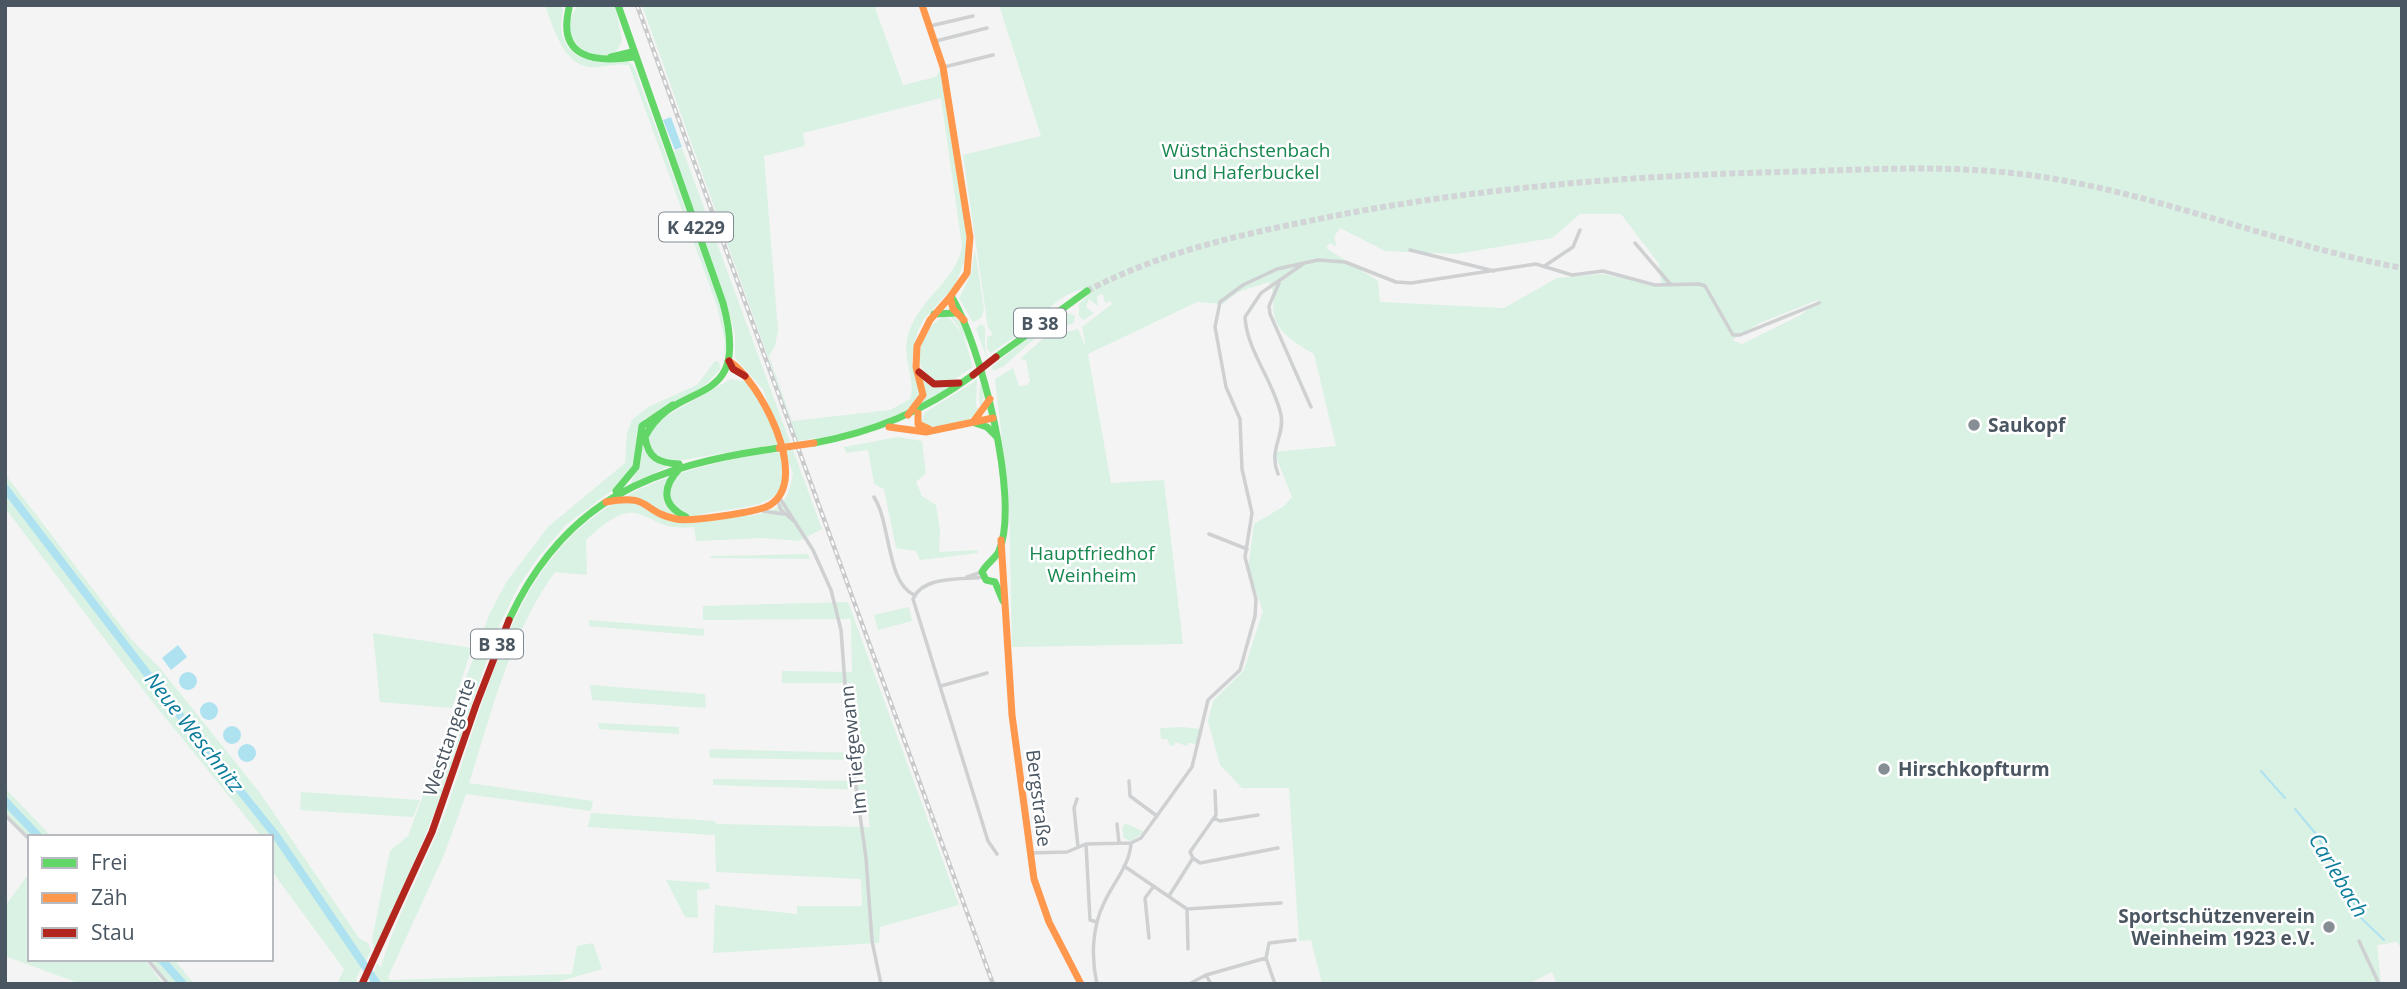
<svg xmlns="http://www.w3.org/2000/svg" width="2407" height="989" font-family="'Open Sans',sans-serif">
  <rect width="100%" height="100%" fill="#f4f4f4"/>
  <path fill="#d9f2e3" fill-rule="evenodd" d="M545 5 562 6C564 15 559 24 562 34 571 67 603 61 628 61L634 67 720 305 727 341 723 358 725 341 717 306 629 65C617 63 603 67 592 67 564 67 553 27 545 5Z
    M578 5H615L622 40C613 76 548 47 578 5Z
    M642 5H874L903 85 936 77 940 70 965 220 967 255 955 285 924 319 917 333 912 362 920 396C902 427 832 436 798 441ZM941 98 962 246C956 281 922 297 910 329 899 357 917 377 910 399L890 410 792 421 769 356 775 346 778 330 764 156 805 146 803 133Z
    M999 5H2402V949L2397 942 2377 945 2381 984H1557L1552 972 1528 984H1322L1311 940 1299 941 1289 788H1242L1220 765 1208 721 1213 701 1244 670 1263 611 1248 568 1254 524 1284 506 1292 497 1274 452 1336 446 1314 354C1299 345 1278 334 1274 315 1272 302 1276 294 1269 282L1238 292 1223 304 1197 302 1088 354 1111 483 1164 480 1183 644 1012 647 1009 499 995 379 1013 368 1019 386 1027 385 1030 381 1026 360 1020 359 1044 338 1078 329 1086 348 1082 327 1112 304 1110 301 1105 303 1103 294 1097 296 1098 306 1089 299 1086 307 1094 313 1084 320 1079 316V304L1089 294 1084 289C1058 294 1044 315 1024 331 1013 339 1001 345 991 353L987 349V337L993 335 988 327 963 155 1041 136ZM1580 214H1621L1659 264 1662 287 1603 274 1557 278 1504 308 1380 302 1378 281 1326 248 1330 243 1337 247 1334 237 1340 228 1385 251 1456 254 1552 238ZM1820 299 1801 315 1742 344 1732 340 1760 323Z
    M682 148 822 529 799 541 766 538 696 541 694 527C639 534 646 483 586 540L587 575 555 572C510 634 492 711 469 783L593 801 591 811 466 794 444 855 388 977 390 980 572 974 577 946 593 943 602 969 550 984H370L377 964 381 967C397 913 427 863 446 810 516 610 527 490 768 453H780C803 516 728 504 697 516 717 517 765 520 780 505 788 498 791 485 793 474L763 389 735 358V335L731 319 673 152Z
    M975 250 984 310 981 318 973 322 959 298 971 274Z
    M1068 313 1075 316 1074 323 1036 337 1004 366 993 371 992 367 1039 328Z
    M946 315 963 334 973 367 950 382H935L921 367C916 346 926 325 946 315Z
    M949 315C975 322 988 385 982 408 976 400 981 390 980 381 976 355 965 334 949 315Z
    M980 324 985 327V349L992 372 976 329Z
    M715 361 719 362 720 369 704 387 644 419 637 433 634 467 619 485 566 525 539 556 518 587 497 630 436 809 382 939 374 950 372 939 390 851 408 836 411 828 489 615 507 581 548 527 625 463 627 433 632 420 648 407 697 385Z
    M920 375 931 385 953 386 918 408 925 397Z
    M733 378 755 384 779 444 670 462 656 458 650 450 648 434 661 419 731 379 743 382Z
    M977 380 976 406 980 412C967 423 937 431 921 424L924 413Z
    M898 437 922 441 926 473 916 482 922 496 936 505 940 531 939 552 977 550 978 553 920 560 916 551 896 548 884 489 874 484 868 450 846 453 844 447Z
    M642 445 653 461 667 467 630 484 640 465Z
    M5 474 131 639 159 667 260 793 359 938 368 943 371 951 356 978 357 984H337L344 969 271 870V837H262L151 700 5 508Z
    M808 554 810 559 710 558 711 556Z
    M848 602 959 905 880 927 879 943 713 953 715 905 797 914V906H862L861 879 716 872 715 835 588 827 591 813 715 821 716 824 870 827 865 790 713 785V779L863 781 861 760 710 758 709 749 861 753 853 683H782V671L852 672 851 619 703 620V606Z
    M909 607 912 621 878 630 874 615Z
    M589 620 704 629V636L589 626Z
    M373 633 472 648 452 708 380 702Z
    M590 685 705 694 706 708 592 700Z
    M598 723 679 727V734L599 729Z
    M1182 727 1200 729 1198 744 1188 743 1187 746 1175 742 1174 746 1169 745 1168 739H1161L1160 728Z
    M5 788 52 837 30 839 5 812Z
    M301 792 420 800 413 817 300 810Z
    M1125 823 1144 832 1131 841 1124 838 1122 829Z
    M30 872V959H144L163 984H81L5 956V906Z
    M666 880 709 883 710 889 697 890 698 918 685 917Z
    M150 959H174L194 984H170Z"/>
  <path fill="#aee2f0" d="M671 117 682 147 675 150 663 120Z
    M178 645 187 657 171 670 162 658Z
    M179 681a9 9 0 1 1 18 0a9 9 0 1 1-18 0Z
    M200 711a9 9 0 1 1 18 0a9 9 0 1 1-18 0Z
    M223 735a9 9 0 1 1 18 0a9 9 0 1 1-18 0Z
    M238 753a9 9 0 1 1 18 0a9 9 0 1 1-18 0Z"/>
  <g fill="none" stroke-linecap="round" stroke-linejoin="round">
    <path stroke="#aee2f0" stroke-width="2" d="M155 684H160
      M2261 771 2285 798
      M2295 809 2316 834 2351 895 2358 915 2384 940"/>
    <path stroke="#aee2f0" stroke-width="8" d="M5 488 155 684 277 837 377 984
      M5 801 39 837
      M161 959 183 984"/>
    <path stroke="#d2d4d7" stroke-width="6" stroke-dasharray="6 3" stroke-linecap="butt" d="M1087 291C1155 255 1229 237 1304 222 1461 189 1620 176 1780 172 1863 170 1946 164 2029 175 2156 192 2276 245 2402 268"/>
    <path stroke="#ced0d2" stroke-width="3.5" d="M930 26 973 16
      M936 41 987 28
      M944 67 993 55
      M1635 243 1671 285
      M1410 250 1494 271
      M1546 265 1573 247 1580 230
      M1279 283 1269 306 1270 314 1311 407
      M1278 474C1268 449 1285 436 1281 415 1274 381 1247 352 1245 317L1261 293 1303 264
      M779 497 813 550 831 590 841 630 849 737 866 858 872 941 881 984
      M874 497C891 523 886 582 914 595
      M777 500 781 510 796 523
      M763 511 783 514
      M1209 534 1247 549
      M967 577 982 572
      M984 577C963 580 923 575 913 599L988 841 997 854
      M941 686 987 673
      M1129 781 1130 796 1157 816
      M1077 799 1074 808 1078 847
      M5 815 30 840
      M1214 818 1220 821 1258 815
      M1117 824 1119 843
      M1086 844 1090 920 1097 922
      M1030 853 1067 852 1086 844 1131 843
      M1193 858 1200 863 1278 848
      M1124 866 1187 909 1281 903
      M1169 896 1193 858 1190 852 1216 815 1215 791
      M1187 909 1188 949
      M1149 938 1145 898 1154 886
      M2359 941 2379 984
      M147 959 168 984
      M1206 975 1211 984
      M1097 984C1091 958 1092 927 1104 903 1113 883 1130 865 1131 843L1141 838 1192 767 1208 700 1240 670 1255 616 1256 599 1245 557 1252 513 1242 469 1240 419 1226 387 1215 327 1220 302 1243 285 1277 269 1318 260 1345 262 1396 282 1411 283 1536 264 1572 275 1603 271 1655 285 1699 284 1705 286 1733 335H1740L1819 303
      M1189 984 1206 975 1266 958
      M1275 984 1266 958 1269 943 1295 940"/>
    <path stroke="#63d668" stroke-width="7" d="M618 5 723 303C753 415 676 375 645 437 648 458 658 463 679 464
      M569 8C557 58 594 63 634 57
      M611 57 632 52
      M951 296C980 342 1021 500 999 551 995 559 986 564 982 572L986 580 995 582 1003 601
      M934 314 956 313
      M996 357 1087 291
      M975 423 987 427 996 436
      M814 443C874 432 924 411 973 375
      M680 468C662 487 661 505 686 517
      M616 491 636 467 642 426 673 405
      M509 620C565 498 654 465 779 448"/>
    <path stroke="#ff974d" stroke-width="7" d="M922 5 943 67 970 237 967 273 950 297 953 309 964 320
      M918 413V424L929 429
      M908 415 923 395 916 367 917 346 930 320 950 297
      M973 422 990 399
      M889 427 926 432 993 418
      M606 502C652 493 641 512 676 519 690 522 759 512 770 505 812 479 759 380 729 361
      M1001 540 1012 715 1034 879 1049 922 1081 984"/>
    <path stroke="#b3261e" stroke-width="7" d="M729 361 733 369 745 376
      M919 372 934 384 959 383
      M362 984 432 832 476 705 509 620"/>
    <defs>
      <path id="rail" d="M637 5 993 984"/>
    </defs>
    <use href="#rail" stroke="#c9cacc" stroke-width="4.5"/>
    <use href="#rail" stroke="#fff" stroke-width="2" stroke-dasharray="5" stroke-linecap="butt"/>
    <path stroke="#ff974d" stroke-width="7" d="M779 448 814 443"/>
    <path stroke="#b3261e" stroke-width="7" d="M973 375 996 357"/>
  </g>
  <g fill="#868d94" stroke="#fff" stroke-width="2.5">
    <circle cx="1974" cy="425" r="7"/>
    <circle cx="1884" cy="769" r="7"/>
    <circle cx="2329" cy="927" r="7"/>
  </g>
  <g text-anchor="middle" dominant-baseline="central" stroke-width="5" stroke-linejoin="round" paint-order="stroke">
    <g fill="#fff" stroke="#808990" stroke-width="2">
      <rect x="659" y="212.5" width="74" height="29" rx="5"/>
      <rect x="1014" y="308.5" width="52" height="29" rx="5"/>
      <rect x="471" y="629.5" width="52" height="29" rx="5"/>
    </g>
    <g font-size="18" font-weight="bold" fill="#4a5661">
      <text x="696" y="227">K 4229</text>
      <text x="1040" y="323">B 38</text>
      <text x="497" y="644">B 38</text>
    </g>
    <g font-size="19" fill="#17864f" stroke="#fff">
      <text x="1246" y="150">Wüstnächstenbach<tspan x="1246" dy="22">und Haferbuckel</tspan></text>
      <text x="1092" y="553">Hauptfriedhof<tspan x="1092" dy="22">Weinheim</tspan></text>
    </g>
    <g font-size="19" font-weight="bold" fill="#4a5661" stroke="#fff" text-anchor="start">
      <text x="1988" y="425">Saukopf</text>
      <text x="1898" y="769">Hirschkopfturm</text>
      <text x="2315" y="916" text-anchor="end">Sportschützenverein<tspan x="2315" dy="22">Weinheim 1923 e.V.</tspan></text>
    </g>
    <g font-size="19" fill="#4a5661" stroke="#fff">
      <text transform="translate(449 737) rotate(-71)">Westtangente</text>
      <text transform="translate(853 750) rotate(-96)">Im Tiefgewann</text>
      <text transform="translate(1039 798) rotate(83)">Bergstraße</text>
    </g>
    <g font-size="21" font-style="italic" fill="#0c7c9b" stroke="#fff">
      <text transform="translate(195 732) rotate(52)">Neue Weschnitz</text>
      <text transform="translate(2339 875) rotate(59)">Carlebach</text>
    </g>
  </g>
  <rect width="2407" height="989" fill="none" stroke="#4a5661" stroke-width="14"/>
  <rect x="28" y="835" width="245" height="126" fill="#ffffff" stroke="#b7bbc0" stroke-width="2"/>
  <rect x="42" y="858" width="35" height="10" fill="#63d668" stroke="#b7bbc0" stroke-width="2"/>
  <text x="91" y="870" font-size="21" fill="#4a5661">Frei</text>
  <rect x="42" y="893" width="35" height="10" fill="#ff974d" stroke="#b7bbc0" stroke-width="2"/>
  <text x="91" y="905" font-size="21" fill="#4a5661">Zäh</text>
  <rect x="42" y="928" width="35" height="10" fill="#b3261e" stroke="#b7bbc0" stroke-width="2"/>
  <text x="91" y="940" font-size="21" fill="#4a5661">Stau</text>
</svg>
